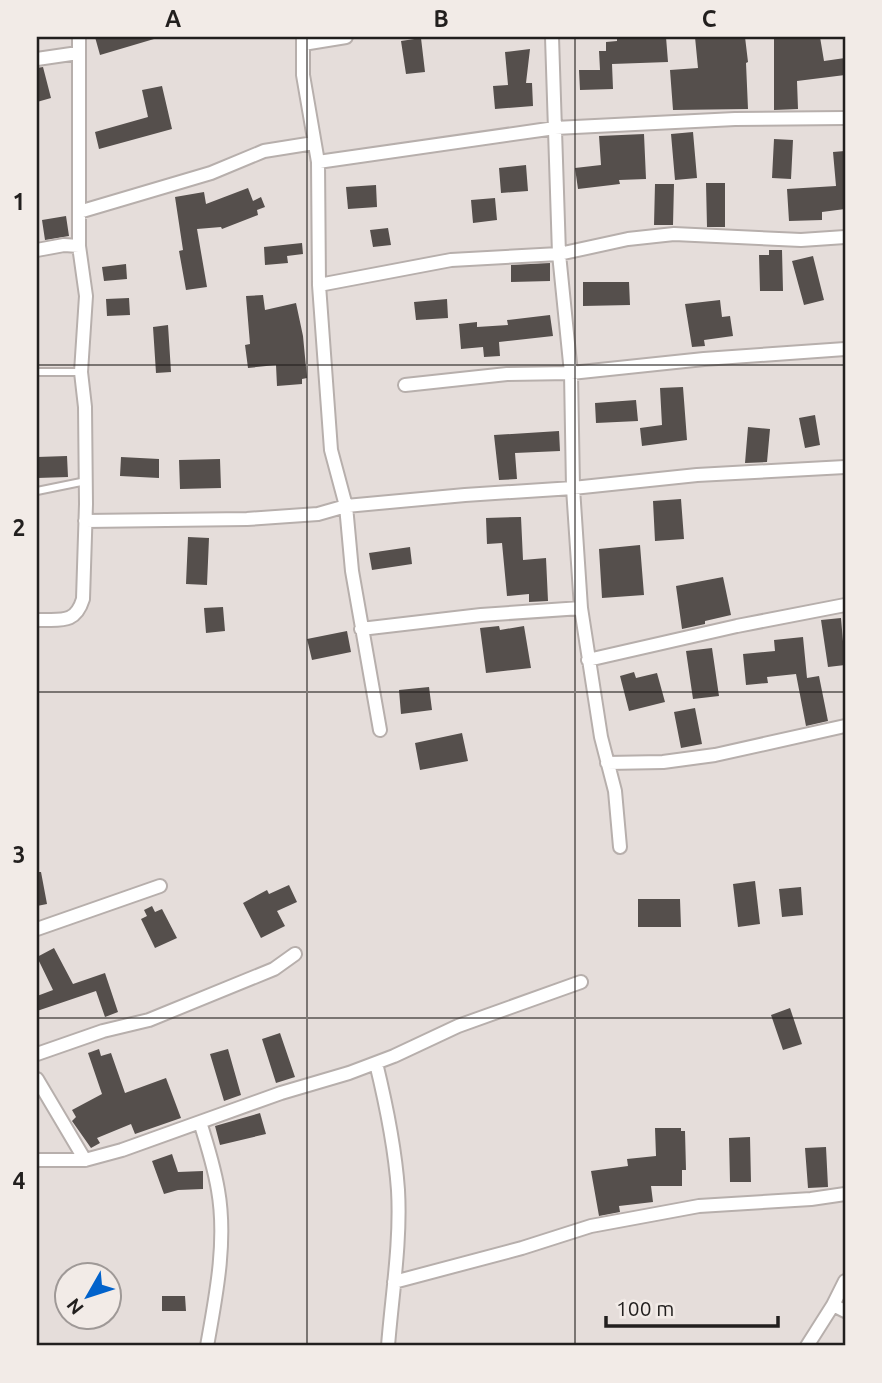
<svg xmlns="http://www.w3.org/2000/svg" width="882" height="1383" font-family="Ubuntu,sans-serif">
  <rect width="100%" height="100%" fill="#e5ddda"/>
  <path fill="#554f4c" d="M95 37H153L154 39 100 55Z
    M617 37H666L668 62 612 64 613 89 580 90 579 70H600L599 51H606V42L617 41Z
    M695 37H745L748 62 746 63 748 109 673 110 670 70 698 68Z
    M774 37H820L824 61 845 58V75L797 81 798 109 774 110Z
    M421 38 425 72 406 74 401 41Z
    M530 49 526 83H532L533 106 495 109 493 86 508 85 505 52Z
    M43 67 51 98 37 102V68Z
    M162 86 172 129 99 149 95 132 148 117 142 90Z
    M693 132 697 178 675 180 671 134Z
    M644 134 646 179 619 180 620 184 578 189 575 168 601 165 599 136Z
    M774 139 793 140 791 179 772 178Z
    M845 151V209L822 212V220L789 221 787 189 836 186 833 152Z
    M526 165 528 191 501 193 499 168Z
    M706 183H725V227H707Z
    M655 184H674L673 225H654Z
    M376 185 377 207 348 209 346 187Z
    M248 188 253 201 261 197 265 207 257 210 258 215 222 229 221 227 197 229 207 287 186 290 179 251 183 250 175 197 204 192 206 204Z
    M495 198 497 220 473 223 471 200Z
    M66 216 69 236 45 240 42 220Z
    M388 228 391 245 373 247 370 230Z
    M302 243 303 254 287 256 288 263 265 265 264 247Z
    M769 250H782L783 291H760L759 255H769Z
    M813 256 824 300 804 305 792 261Z
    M550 263V281L511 282V265Z
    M126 264 127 279 104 281 102 267Z
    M583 282H629L630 305 583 306Z
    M263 295 265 310 296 303 303 336 307 378 302 379V384L277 386 276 365 248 368 245 345 250 344 246 296Z
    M129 298 130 315 107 316 106 299Z
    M447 299 448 318 416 320 414 302Z
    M720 300 722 317 730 316 733 336 704 340 705 346 692 347 685 304Z
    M550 315 553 336 499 342 500 356 484 357 483 347 461 349 459 324 477 322V327L508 325 507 320Z
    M168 325 171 372 156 373 153 327Z
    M683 387 687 440 642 446 640 428 662 425 660 388Z
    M636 400 638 421 596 423 595 403Z
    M815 415 820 445 805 448 799 418Z
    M748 427 770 429 767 462 745 463Z
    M559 431 560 451 515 453 517 479 499 480 494 435Z
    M67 456 68 477 37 478V457Z
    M121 457 159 459V478L120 476Z
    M220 459 221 488 180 489 179 460Z
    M681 499 684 539 655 541 653 501Z
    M521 517 523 560 546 558 548 601 529 602V594L507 596 502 543 487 544 486 518Z
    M188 537 209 538 207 585 186 584Z
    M640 545 644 595 602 598 599 549Z
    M410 547 412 564 372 570 369 553Z
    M723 577 731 615 705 621V624L682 629 676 586Z
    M223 607 225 631 206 633 204 608Z
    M841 618 845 665 828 667 821 620Z
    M499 626 500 630 524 626 531 668 486 673 480 628Z
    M347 631 351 652 312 660 307 639Z
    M803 637 807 678 819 676 828 721 806 726 796 674 767 677 768 683 746 685 743 654 775 651 774 640Z
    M712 648 719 696 693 699 686 651Z
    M634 672 636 678 657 673 665 702 629 711 620 676Z
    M429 687 432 710 401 714 399 690Z
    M695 708 702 744 681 748 674 712Z
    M462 733 468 761 420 770 415 743Z
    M37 872H41L47 904 37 906Z
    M755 881 760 924 738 927 733 884Z
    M289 885 297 902 277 911 285 926 261 938 243 903 267 890 269 894Z
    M801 887 803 915 782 917 779 889Z
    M638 899H680L681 927H638Z
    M152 906 155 912 162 909 177 938 155 948 141 919 147 916 144 910Z
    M54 948 73 984 105 973 118 1012 105 1017 96 991 37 1011V996L53 990 37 957Z
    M790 1008 802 1044 783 1050 771 1015Z
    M280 1033 295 1077 276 1083 262 1039Z
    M99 1049 101 1056 111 1053 125 1093 166 1078 181 1118 135 1134 131 1124 97 1138 100 1143 91 1148 72 1121 76 1117 72 1110 102 1094 88 1053Z
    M228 1049 241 1095 224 1101 210 1054Z
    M260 1113 266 1134 220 1145 215 1126Z
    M655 1128H681V1131H685L686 1170H682V1186H651L653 1202 619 1206 620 1212 599 1216 591 1171 628 1166 627 1159 656 1156Z
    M750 1137 751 1182H730L729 1138Z
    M826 1147 828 1187 808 1188 805 1148Z
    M172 1154 178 1172 203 1171V1189L178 1190 164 1194 152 1161Z
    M162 1296H185L186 1311H162Z"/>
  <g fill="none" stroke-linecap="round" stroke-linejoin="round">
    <defs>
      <path id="service" d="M37 372H81
        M37 491 86 481"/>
      <path id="minor" d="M303 37V75L318 162 319 285 331 450 346 506 352 571 380 730
        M552 37 559 254 571 373 573 488 581 608 601 737 615 791 620 847
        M303 44 346 37
        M37 59 78 53
        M318 162 555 128 735 119 845 118
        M79 212 211 173 264 151 314 143
        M37 250 64 245 79 246V37
        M319 285 451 260 559 254 628 239 674 234 801 240 845 237
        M405 385 507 374 571 373 704 359 845 349
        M85 521 247 519 318 514 346 506 465 495 573 488 697 475 845 467
        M37 620C60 619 75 625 83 599L86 504 85 407 81 372 86 296 79 246
        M361 629 481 615 581 608
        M588 660 737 626 845 605
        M607 763 663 762 715 755 845 726
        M37 929 160 886
        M37 1054 103 1031 149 1020 274 969 295 954
        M376 1063C386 1104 395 1147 398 1190 401 1242 392 1295 388 1346
        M37 1079 85 1160
        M200 1122C207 1144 214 1166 218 1190 227 1241 216 1296 207 1346
        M37 1160H85L122 1150 281 1093 349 1073 394 1056 458 1026 581 982
        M394 1282 522 1248 591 1226 699 1206 811 1199 845 1194
        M833 1305 845 1281
        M807 1346 833 1305 845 1311"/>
    </defs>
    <use href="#service" stroke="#b7afac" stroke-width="10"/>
    <use href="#minor" stroke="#b7afac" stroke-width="16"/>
    <use href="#service" stroke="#fff" stroke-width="6"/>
    <use href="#minor" stroke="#fff" stroke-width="12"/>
  </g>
  <path fill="none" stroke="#221f1e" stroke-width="2" stroke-opacity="0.55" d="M307 37V1346M575 37V1346M37 365H845M37 692H845M37 1018H845"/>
  <rect width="882" height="1383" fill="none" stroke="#f2ebe7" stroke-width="77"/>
  <g transform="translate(88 1296) rotate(231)"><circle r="33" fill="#f2ebe7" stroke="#9f9997" stroke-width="2"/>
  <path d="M0-5L12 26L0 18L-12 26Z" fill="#0162cb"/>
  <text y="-10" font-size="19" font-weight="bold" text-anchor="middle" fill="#221f1e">N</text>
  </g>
  <path d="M606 1316v10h172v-10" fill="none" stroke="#221f1e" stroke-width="3.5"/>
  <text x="616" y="1316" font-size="21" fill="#221f1e" stroke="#f2ebe7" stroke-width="5" paint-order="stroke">100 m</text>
  <rect x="38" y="38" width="806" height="1306" fill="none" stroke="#221f1e" stroke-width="2.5"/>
  <g font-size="23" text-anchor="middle" font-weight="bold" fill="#221f1e">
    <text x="173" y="27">A</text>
    <text x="441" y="27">B</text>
    <text x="709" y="27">C</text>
    <text x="19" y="210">1</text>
    <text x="19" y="536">2</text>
    <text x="19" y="863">3</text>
    <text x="19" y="1189">4</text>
  </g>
</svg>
